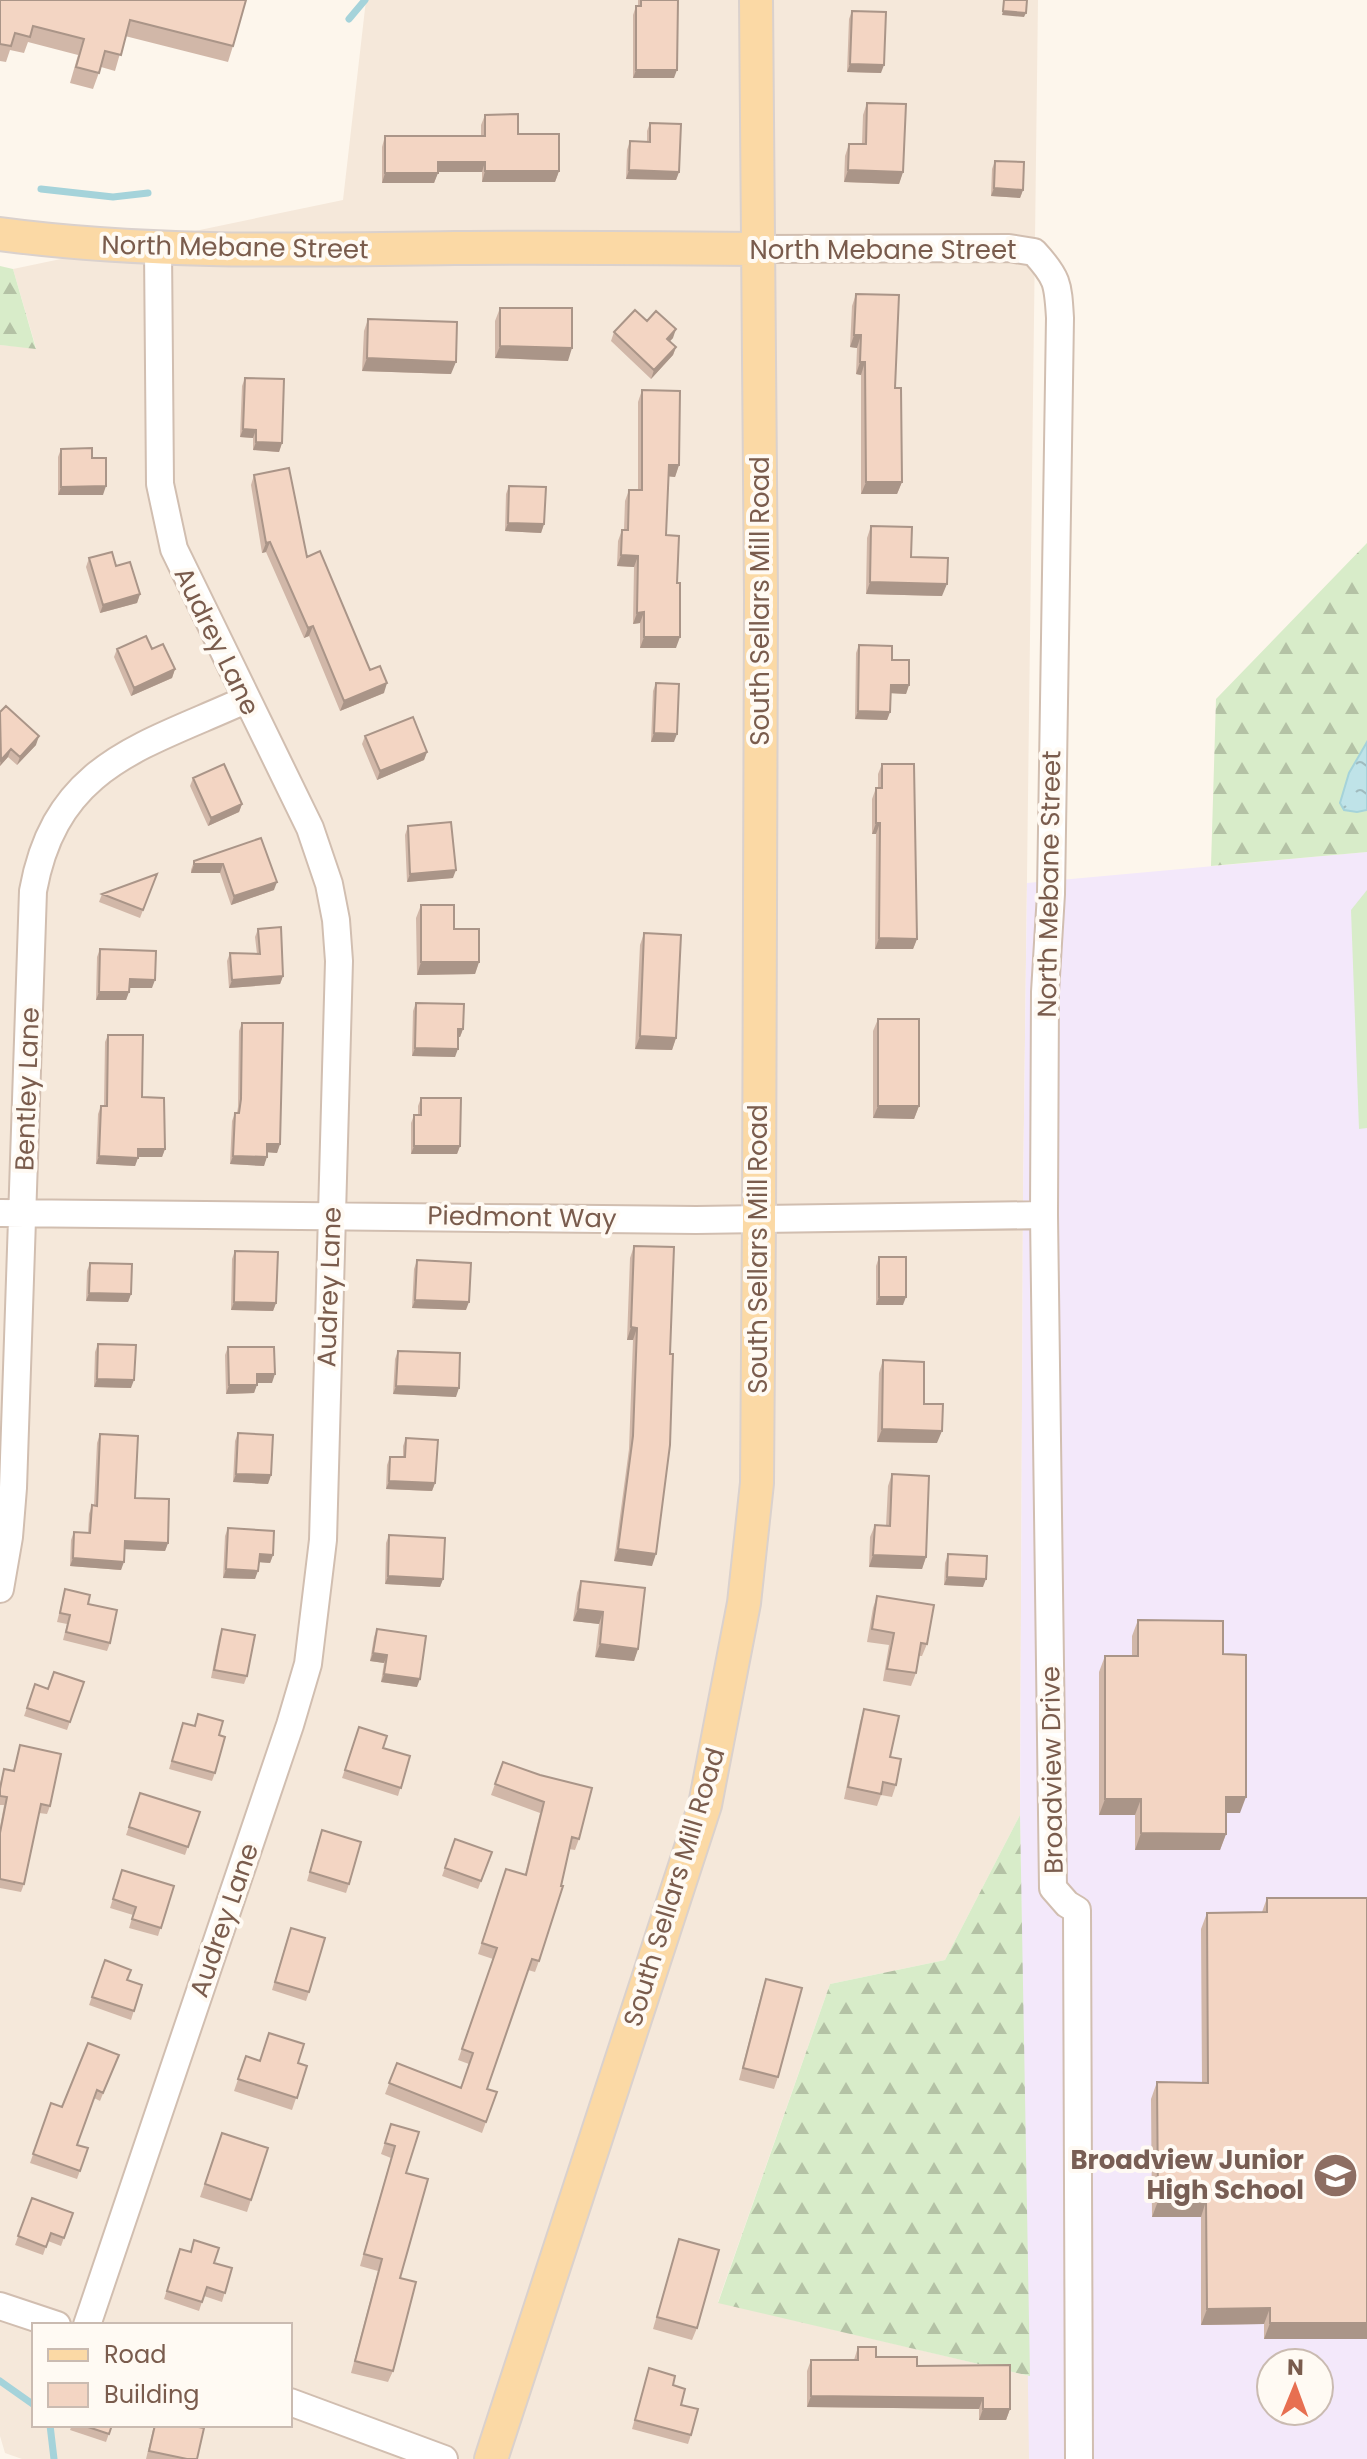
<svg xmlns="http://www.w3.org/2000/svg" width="1367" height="2459" font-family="Poppins,sans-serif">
  <defs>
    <pattern id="forest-firs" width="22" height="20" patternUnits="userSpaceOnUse" patternTransform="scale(2)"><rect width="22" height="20" fill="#d8ecc9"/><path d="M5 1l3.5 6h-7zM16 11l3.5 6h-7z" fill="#b4c2a5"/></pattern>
    <pattern id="water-ripples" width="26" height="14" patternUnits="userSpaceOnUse" patternTransform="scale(2)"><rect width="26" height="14" fill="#bfe3e8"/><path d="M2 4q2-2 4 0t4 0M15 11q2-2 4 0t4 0" fill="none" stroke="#a0bbbe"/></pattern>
  </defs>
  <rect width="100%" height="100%" fill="#fdf6ec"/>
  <path fill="#f5e8da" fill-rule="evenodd" d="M366 0H1038L1023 1196 1020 1815 945 1960 830 1984 718 2302 1030 2376 1029 2459H22L5 2453 0 2436V345L36 348 13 269 343 200ZM34 2325H290V2425H34Z"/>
  <path fill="#f3e8fa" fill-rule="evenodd" d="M1367 852V2459H1029L1020 1815 1023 1196 1027 883ZM1271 2363H1319V2411H1271Z"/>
  <path fill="url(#forest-firs)" d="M0 266 13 269 36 349 0 345Z
    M1367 543V742L1349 773 1340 803 1357 812 1367 811V852L1211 866 1216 699Z
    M1020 1815 1030 2376 718 2303 830 1984 945 1960Z"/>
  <path fill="#d8ecc9" d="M1367 890V1128L1359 1129 1351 910Z"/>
  <path fill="url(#water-ripples)" stroke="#a5d3da" stroke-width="2" d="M1367 742V810L1357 812 1344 810 1340 803 1349 773Z"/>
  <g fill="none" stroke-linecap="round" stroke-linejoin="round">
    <path stroke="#a5d3da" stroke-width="7" d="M349 19 365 0
      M41 189 113 197 148 193
      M0 2381 34 2405
      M50 2425 54 2459"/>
    <defs>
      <path id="minor" d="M758 249 1009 248 1034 252C1058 278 1058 284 1060 318L1051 894 1045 992 1044 1215 1053 1888 1067 1904 1077 1910 1079 2459
        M0 1213 696 1220 1044 1215
        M0 1589 9 1537 13 1488 33 891C56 764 142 747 245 700
        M0 2306 57 2325
        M87 2325 290 1725 308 1664 323 1540 339 961 336 920 329 884 310 828 174 549 160 484 158 249
        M290 2402 444 2459"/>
      <path id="major" d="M0 234C151 254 303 250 455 248 556 247 657 248 758 249
        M491 2459 705 1805 744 1603 757 1483 759 1219 761 597 756 0"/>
    </defs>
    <use href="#minor" stroke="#d1beb0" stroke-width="30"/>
    <use href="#major" stroke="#dad1cd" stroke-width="36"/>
    <use href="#minor" stroke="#fff" stroke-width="26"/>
    <use href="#major" stroke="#fbd9a5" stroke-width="32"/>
  </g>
  <path fill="#d1b7a8" d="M0 0H246L233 46 228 62 125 36 115 71 101 67 93 89 70 83 78 55 28 42 24 53 10 50 6 62 0 61Z
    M638 0H678L674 78H633V15L636 6H638Z
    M852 11 881 73 847 72 849 19Z
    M867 103 903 172 899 184 844 182 845 156 849 144H862L863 115Z
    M485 115 518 134 559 171 555 182H482V172H438L434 183H382V147L385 136H481V125Z
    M650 123 679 172 676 180 626 179 627 150 630 141 647 142V131Z
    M995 161 1023 190 1020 198 991 196 992 169Z
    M856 294 895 388 902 482 897 494H861V375L856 374 857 348 850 347 852 306Z
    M500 308 568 361 495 358V321Z
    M368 319 451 374 362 371 364 331Z
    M647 321 673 338 670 341 676 347 673 355 651 379 611 341 614 332Z
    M245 378 282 443 279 452 253 450V438L240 437 242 386Z
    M642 390 679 465 675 477 668 476 666 535 676 648H640V623L633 624 634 567 617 566 618 541 622 530H624L625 501 629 490H638V402Z
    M61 449 92 458 103 495H58V457Z
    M254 475 307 557 384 693 340 711 309 636 304 638 266 552 262 553 251 485Z
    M509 486 544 524 541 533 505 531 506 494Z
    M871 526 911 557 942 596 866 594 867 538Z
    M89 558 140 594 137 603 100 613 86 567Z
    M859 645 892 660 909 685 906 694 890 693V712L887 720 855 719 856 653Z
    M117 649H152L175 669 172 678 131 696 114 657Z
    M656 683 674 742H651L653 691Z
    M0 712 36 745 17 765 8 757 0 766Z
    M365 736 427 752 424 760 377 780 362 744Z
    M882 764 917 939 913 949H875L876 834H872V799L876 788H878V774Z
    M193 778 242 804 239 812 208 826 190 786Z
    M408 826 453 878 407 882 405 835Z
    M261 838 274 890 231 905 220 873H191V870L194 861Z
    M157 874 140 918 99 902 102 894Z
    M421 905 479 962 475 974 417 975 416 918Z
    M258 929 283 976 280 984 229 988 227 961 230 953 257 954 255 937Z
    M644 933 676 1038 672 1050 635 1049 640 945Z
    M100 949 152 988H130L126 1000H96L97 957Z
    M416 1003 463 1029 460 1037H458L455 1057 412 1056 413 1011Z
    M878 1019 919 1106 914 1119 873 1118V1031Z
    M242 1023 280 1144 277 1153 267 1152 264 1166 230 1164 232 1121 235 1113H237L238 1107 239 1031Z
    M108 1035 142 1097 165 1149 162 1157H138L135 1166 96 1164 98 1114 101 1106H104L105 1042Z
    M421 1098 460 1146 457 1154H411V1123L414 1115H418V1106Z
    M634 1246 670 1354 652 1566 614 1561 629 1449 633 1340H627L630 1258Z
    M235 1251 276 1303 273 1311 231 1310 232 1259Z
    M879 1257 903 1305H876V1266Z
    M417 1260 466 1310 412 1308 414 1269Z
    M90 1263 131 1294 128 1302 86 1301 87 1271Z
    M98 1344 131 1388 94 1387 95 1352Z
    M228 1347 272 1383H257L254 1393 226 1394 225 1355Z
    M398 1351 456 1397 393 1394 395 1359Z
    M883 1360 924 1404 937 1443 877 1442 879 1373Z
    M238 1433 271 1475 268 1484 233 1482 235 1441Z
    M100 1434 135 1498 168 1543 165 1551 125 1549 121 1570 70 1566 71 1540 74 1532 88 1533 89 1514 92 1505 94 1506 97 1443Z
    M406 1438 435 1483 432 1491 386 1489 387 1465 390 1457H403V1446Z
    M892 1474 926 1557 922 1569 869 1567 870 1537 875 1525 886 1526 888 1486Z
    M228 1528 273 1555 270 1563 259 1562 255 1579 223 1578 225 1536Z
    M389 1535 443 1579 440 1587 385 1584 386 1543Z
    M948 1554 983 1587 944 1585 945 1563Z
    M581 1581 638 1649 634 1661 595 1657 599 1624 573 1621 577 1593Z
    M65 1589 88 1604 110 1643 107 1651 63 1640 67 1624 57 1622Z
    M877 1596 927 1644 922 1656H919L916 1673 911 1686 883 1681 889 1645 867 1642 873 1608Z
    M1138 1620 1223 1654 1240 1813H1226V1834L1220 1850H1135V1815H1099V1672L1105 1656H1132V1636Z
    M222 1629 247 1676 244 1684 211 1678 219 1637Z
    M377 1629 417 1687 381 1682 384 1663 370 1661 374 1637Z
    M84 1682 67 1730 24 1716 35 1684 48 1689Z
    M864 1709 890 1757 896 1785 892 1797 881 1795 877 1806 844 1799 860 1722Z
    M198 1714 215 1773 212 1781 169 1769 183 1723 194 1726Z
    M359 1727 383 1748 410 1756 398 1796 342 1778Z
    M20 1745 50 1806 47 1814 39 1813 24 1884 21 1892 0 1888V1827L4 1805H0V1783L4 1769 13 1771Z
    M503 1762 579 1839 575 1850 569 1849 539 1961 535 1972 528 1970 487 2089 497 2092 482 2133 385 2094 397 2063 461 2088 469 2064 458 2060 493 1959 478 1954 502 1880 525 1874 540 1813 491 1795Z
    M140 1793 200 1812 185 1855 126 1835Z
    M319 1838 349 1884 346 1893 307 1881Z
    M455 1839 492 1852 478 1889 442 1876Z
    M122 1870 174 1886 158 1936 129 1928 133 1915 110 1908Z
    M1267 1898 1367 2339H1264V2324L1201 2325V2217H1152L1151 2099 1157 2082 1202 2083 1201 1929 1207 1913 1262 1912Z
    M288 1936 309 1992 306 2001 272 1990Z
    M105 1960 127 1980 142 1985 131 2020 89 2005Z
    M766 1979 778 2077 774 2089 739 2080 762 1991Z
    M119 2055 100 2101 94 2098 77 2145 88 2148 77 2179 30 2163 51 2103 62 2107Z
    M246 2056 260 2061 298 2063 307 2066 292 2110 234 2091Z
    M391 2124 406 2173 400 2278 393 2371 388 2382 351 2373 378 2271 360 2266 391 2158 381 2154Z
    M222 2133 268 2148 247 2212 200 2197Z
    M32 2198 73 2213 61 2246 48 2241 43 2255 15 2245Z
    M679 2239 697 2328 692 2340 653 2329Z
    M180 2249 214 2263 232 2268 222 2302 204 2296 199 2311 164 2299Z
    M858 2347 876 2357 917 2366 1010 2409 1006 2420H979V2409L807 2407V2371L811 2360H854Z
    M649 2368 673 2385 681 2405 691 2435 688 2444 632 2429Z
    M72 2425H112L106 2442 70 2430Z
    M154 2425H187L197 2459H146Z"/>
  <path fill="#aa9588" d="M1003 11 1026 13 1024 17 1002 15Z
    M850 64 884 65 881 73 847 72Z
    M636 70H677L674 78H633Z
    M438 162H485L482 172H434Z
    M629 170 679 172 676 180 626 179Z
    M848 170 903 172 899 184 844 182Z
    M485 171H559L555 182H482Z
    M385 173H438L434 183H382Z
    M994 188 1023 190 1020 198 991 196Z
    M676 329 673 338 664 347 667 339Z
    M854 335H861L857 348 850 347Z
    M500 346 572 348 568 361 495 358Z
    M676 347 673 355 651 379 654 370Z
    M367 358 456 362 451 374 362 371Z
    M860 362H865L861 375 856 374Z
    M243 429 256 430 253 438 240 437Z
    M256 442 282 443 279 452 253 450Z
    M669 465H679L675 477 665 476Z
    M866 482H902L897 494H861Z
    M106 486 103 495H58L61 487Z
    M508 523 544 524 541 533 505 531Z
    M270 542 266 552 262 553 266 543Z
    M621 555 638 556 634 567 617 566Z
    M870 582 947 584 942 596 866 594Z
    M140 594 137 603 100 613 103 605Z
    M644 612 640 623 633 624 637 613Z
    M313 626 309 636 304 638 308 628Z
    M644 637H680L676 648H640Z
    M175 669 172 678 131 696 134 688Z
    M387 683 384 693 340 711 344 701Z
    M891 685H909L906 694 888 693Z
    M858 711 890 712 887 720 855 719Z
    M654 733 677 734 674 742H651Z
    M39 736 36 745 17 765 20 757Z
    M11 749 8 757 0 766 1 760Z
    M427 752 424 760 377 780 380 771Z
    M242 804 239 812 208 826 211 818Z
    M876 823H880L876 834H872Z
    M194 864H223L220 873H191Z
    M456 870 453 878 407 882 410 874Z
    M277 882 274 890 231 905 234 896Z
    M879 938 917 939 913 949H875Z
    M421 962H479L475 974 417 975Z
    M283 976 280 984 229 988 232 980Z
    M130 979 155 980 152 988H127Z
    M99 992H129L126 1000H96Z
    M458 1029H463L460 1037H455Z
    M640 1036 676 1038 672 1050 635 1049Z
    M415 1048 458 1049 455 1057 412 1056Z
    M878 1106H919L914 1119 873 1118Z
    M267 1144H280L277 1153 264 1152Z
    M414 1146H460L457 1154H411Z
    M138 1149H165L162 1157H135Z
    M99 1156 138 1158 135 1166 96 1164Z
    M233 1156 267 1157 264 1166 230 1164Z
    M89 1293 131 1294 128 1302 86 1301Z
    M879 1297H906L903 1305H876Z
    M415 1300 469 1302 466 1310 412 1308Z
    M234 1302 276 1303 273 1311 231 1310Z
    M631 1327 637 1328 633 1340H627Z
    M257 1374H275L272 1383H254Z
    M97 1379 134 1380 131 1388 94 1387Z
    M229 1385H257L254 1393 226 1394Z
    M396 1386 459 1388 456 1397 393 1394Z
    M882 1429 942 1431 937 1443 877 1442Z
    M236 1474 271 1475 268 1484 233 1482Z
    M389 1481 435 1483 432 1491 386 1489Z
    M125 1541 168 1543 165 1551 122 1549Z
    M618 1549 656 1554 652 1566 614 1561Z
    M260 1554 273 1555 270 1563 257 1562Z
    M873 1555 926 1557 922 1569 869 1567Z
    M73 1558 124 1562 121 1570 70 1566Z
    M226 1569 258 1571 255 1579 223 1578Z
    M388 1576 443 1579 440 1587 385 1584Z
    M947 1577 986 1579 983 1587 944 1585Z
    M578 1609 603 1612 599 1624 573 1621Z
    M600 1644 638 1649 634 1661 595 1657Z
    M373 1653 387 1655 384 1663 370 1661Z
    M384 1674 420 1679 417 1687 381 1682Z
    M1226 1797H1246L1240 1813H1220Z
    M1105 1799H1141L1135 1815H1099Z
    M1141 1833 1226 1834 1220 1850H1135Z
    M1158 2201H1206L1201 2217H1152Z
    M1270 2308 1264 2324 1201 2325 1207 2309Z
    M1270 2323H1367V2339H1264Z
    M811 2396 983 2398 979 2409 807 2407Z
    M983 2409H1010L1006 2420H979Z"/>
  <path fill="#f3d5c3" stroke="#aa9588" stroke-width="2" d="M0 0H246L233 46 130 20 121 55 105 51 99 73 76 67 84 39 33 26 30 37 15 33 11 46 0 44Z
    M641 0H678L677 70H636V6H641Z
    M1004 0H1027L1026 13 1003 11Z
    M852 11 886 12 884 65 850 64Z
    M867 103 906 104 903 172 848 170 849 144H866Z
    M518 114V134H559V171H485V162H438V173H385V136H485V115Z
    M650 123 681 124 679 172 629 170 630 141 650 142Z
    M995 161 1024 162 1023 190 994 188Z
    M856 294 899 295 895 388H901L902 482H866L865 362H860L861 335H854Z
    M500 308H572V348L500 346Z
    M635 310 647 321 656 311 676 329 667 339 676 347 654 370 614 332Z
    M368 319 457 322 456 362 367 358Z
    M245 378 284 379 282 443 256 442V430L243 429Z
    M642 390 680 391 679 465H669L666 535 679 536 677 583H680V637H644V612L637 613 638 556 621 555 622 530H628L629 490H642Z
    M92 448V458H106V486L61 487V449Z
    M289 468 307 557 320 551 370 670 380 666 387 683 344 701 313 626 308 628 270 542 266 543 254 475Z
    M509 486 546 487 544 524 508 523Z
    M871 526 912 527 911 557 948 558 947 584 870 582Z
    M112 552 116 566 130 562 140 594 103 605 89 558Z
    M146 636 152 649 163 644 175 669 134 688 117 649Z
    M859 645 892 646V660H909V685H891L890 712 858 711Z
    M656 683 679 684 677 734 654 733Z
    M6 706 39 736 20 757 11 749 1 760 0 712Z
    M413 717 427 752 380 771 365 736Z
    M224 764 242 804 211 818 193 778Z
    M882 764H914L917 939 879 938 880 823H876V788H882Z
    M451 822 456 870 410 874 408 826Z
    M261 838 277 882 234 896 223 864H194V861Z
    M157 874 143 910 102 894Z
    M421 905H454V929H479V962H421Z
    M281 927 283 976 232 980 230 953 260 954 258 929Z
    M644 933 681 935 676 1038 640 1036Z
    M100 949 156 951 155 980 130 979 129 992H99Z
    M416 1003 464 1004 463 1029H458V1049L415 1048Z
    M878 1019H919V1106H878Z
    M242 1023H283L280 1144H267V1157L233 1156 235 1113H239L241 1099Z
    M108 1035H143L142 1097 164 1098 165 1149H138V1158L99 1156 101 1106H107Z
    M421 1098H461L460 1146H414V1115H421Z
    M634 1246 674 1247 670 1354H673L670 1445 656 1554 618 1549 633 1436 637 1328 631 1327Z
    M235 1251 278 1252 276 1303 234 1302Z
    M879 1257H906V1297H879Z
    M417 1260 471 1263 469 1302 415 1300Z
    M90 1263 132 1264 131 1294 89 1293Z
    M98 1344 136 1345 134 1380 97 1379Z
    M228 1347H274L275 1374H257V1385H229Z
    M398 1351 460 1353 459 1388 396 1386Z
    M883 1360 924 1362V1404H943L942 1431 882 1429Z
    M238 1433 273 1435 271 1475 236 1474Z
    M100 1434 138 1436 135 1498 169 1499 168 1543 125 1541 124 1562 73 1558 74 1532 90 1533 92 1505 97 1506Z
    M406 1438 438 1440 435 1483 389 1481 390 1457H405Z
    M892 1474 929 1476 926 1557 873 1555 875 1525 890 1526Z
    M228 1528 274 1531 273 1555 260 1554 258 1571 226 1569Z
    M389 1535 445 1538 443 1579 388 1576Z
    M948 1554 987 1556 986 1579 947 1577Z
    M581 1581 645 1588 638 1649 600 1644 603 1612 578 1609Z
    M65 1589 90 1595 88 1604 117 1610 110 1643 66 1632 70 1615 60 1613Z
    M877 1596 934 1605 927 1644 921 1643 916 1673 887 1669 894 1633 872 1629Z
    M1138 1620 1223 1621V1654L1246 1655V1797H1226V1834L1141 1833V1799H1105V1656H1138Z
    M222 1629 255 1635 247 1676 214 1670Z
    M377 1629 426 1636 420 1679 384 1674 387 1655 373 1653Z
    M54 1672 84 1682 70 1722 27 1708 35 1684 48 1689Z
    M864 1709 899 1716 890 1757 901 1759 896 1785 883 1782 881 1794 848 1787Z
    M198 1714 223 1721 219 1735 225 1737 215 1773 172 1761 183 1723 195 1726Z
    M359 1727 387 1736 383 1748 410 1756 401 1788 345 1770Z
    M20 1745 61 1754 50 1806 41 1804 24 1884 0 1879V1833L7 1797 0 1796V1789L4 1769 14 1771Z
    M503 1762 540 1775 592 1788 579 1839 572 1837 561 1886H563L539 1961 532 1959 487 2089 497 2092 486 2122 389 2083 397 2063 461 2088 473 2053 462 2049 497 1948 482 1943 506 1869 526 1875 544 1802 495 1784Z
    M140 1793 200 1812 188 1847 129 1827Z
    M322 1830 361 1842 349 1884 310 1872Z
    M455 1839 492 1852 481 1881 445 1868Z
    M122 1870 174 1886 161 1928 132 1919 136 1907 113 1899Z
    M1267 1898H1367V2323H1270V2308L1207 2309 1206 2201H1158L1157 2082 1208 2083 1207 1913 1267 1912Z
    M291 1928 325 1938 309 1992 275 1982Z
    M105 1960 131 1970 127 1980 142 1985 134 2011 92 1997Z
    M766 1979 802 1988 778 2077 743 2068Z
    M269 2033 304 2044 298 2063 307 2066 297 2098 238 2079 246 2056 260 2061Z
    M88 2043 119 2055 103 2093 97 2090 77 2145 88 2148 80 2171 33 2154 51 2103 62 2107Z
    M391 2124 419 2132 406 2173 428 2179 400 2278 416 2282 393 2371 355 2361 382 2259 364 2254 395 2146 385 2143Z
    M222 2133 268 2148 251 2200 205 2184Z
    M32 2198 73 2213 64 2238 51 2233 46 2247 18 2236Z
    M679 2239 719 2250 697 2328 657 2317Z
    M194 2240 219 2248 214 2263 232 2268 225 2293 207 2287 202 2302 167 2291 180 2249 191 2252Z
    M858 2347H876V2357H917V2366L1010 2365V2409H983V2398L811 2396V2360H858Z
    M649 2368 675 2376 673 2385 685 2389 681 2405 698 2409 691 2435 635 2420Z
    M82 2425H112L109 2434Z
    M155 2425H187L204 2428 197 2459H187L149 2451Z"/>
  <defs>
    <symbol id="school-disc" viewBox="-11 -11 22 22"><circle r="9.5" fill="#8d6e63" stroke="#fffaf3"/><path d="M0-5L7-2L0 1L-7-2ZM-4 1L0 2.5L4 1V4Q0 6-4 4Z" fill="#fff"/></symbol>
  </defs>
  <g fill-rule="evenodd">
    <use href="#school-disc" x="1310" y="2150" width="51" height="51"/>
  </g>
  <g text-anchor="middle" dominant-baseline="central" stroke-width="8" stroke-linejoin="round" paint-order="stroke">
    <g font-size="26" fill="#7a5c4d" stroke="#fffaf3">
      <text transform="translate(235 247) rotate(1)">North Mebane Street</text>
      <text x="883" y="250">North Mebane Street</text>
      <text transform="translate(760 601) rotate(-90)">South Sellars Mill Road</text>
      <text transform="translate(217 641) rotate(64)">Audrey Lane</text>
      <text transform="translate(1049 884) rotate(-89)">North Mebane Street</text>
      <text transform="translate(27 1089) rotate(-88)">Bentley Lane</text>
      <text transform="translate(522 1217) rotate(1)">Piedmont Way</text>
      <text transform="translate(758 1249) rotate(-90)">South Sellars Mill Road</text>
      <text transform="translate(329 1287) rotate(-88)">Audrey Lane</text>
      <text transform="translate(1052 1770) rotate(-91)">Broadview Drive</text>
      <text transform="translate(674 1887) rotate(-73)">South Sellars Mill Road</text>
      <text transform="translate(224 1920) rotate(-71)">Audrey Lane</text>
    </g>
    <g font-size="26" font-weight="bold" fill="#785e54" stroke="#fffaf3" text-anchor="end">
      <text x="1304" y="2160">Broadview Junior<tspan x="1304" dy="30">High School</tspan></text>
    </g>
  </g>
  <rect x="32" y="2323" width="260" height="104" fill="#fffaf3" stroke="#cabbb1" stroke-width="2"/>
  <rect x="48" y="2349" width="40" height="12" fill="#fbd9a5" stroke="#cabbb1" stroke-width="2"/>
  <text x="104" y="2363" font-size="24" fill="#7a5c4d">Road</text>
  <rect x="48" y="2383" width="40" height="24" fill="#f3d5c3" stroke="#cabbb1" stroke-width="2"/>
  <text x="104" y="2403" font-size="24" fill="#7a5c4d">Building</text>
  <g transform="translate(1295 2387) rotate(1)"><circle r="38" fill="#fffaf3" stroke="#cabbb1" stroke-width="2"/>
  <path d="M0-6L14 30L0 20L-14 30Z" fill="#e76f51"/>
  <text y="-12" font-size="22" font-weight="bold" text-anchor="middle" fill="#7a5c4d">N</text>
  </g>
</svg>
